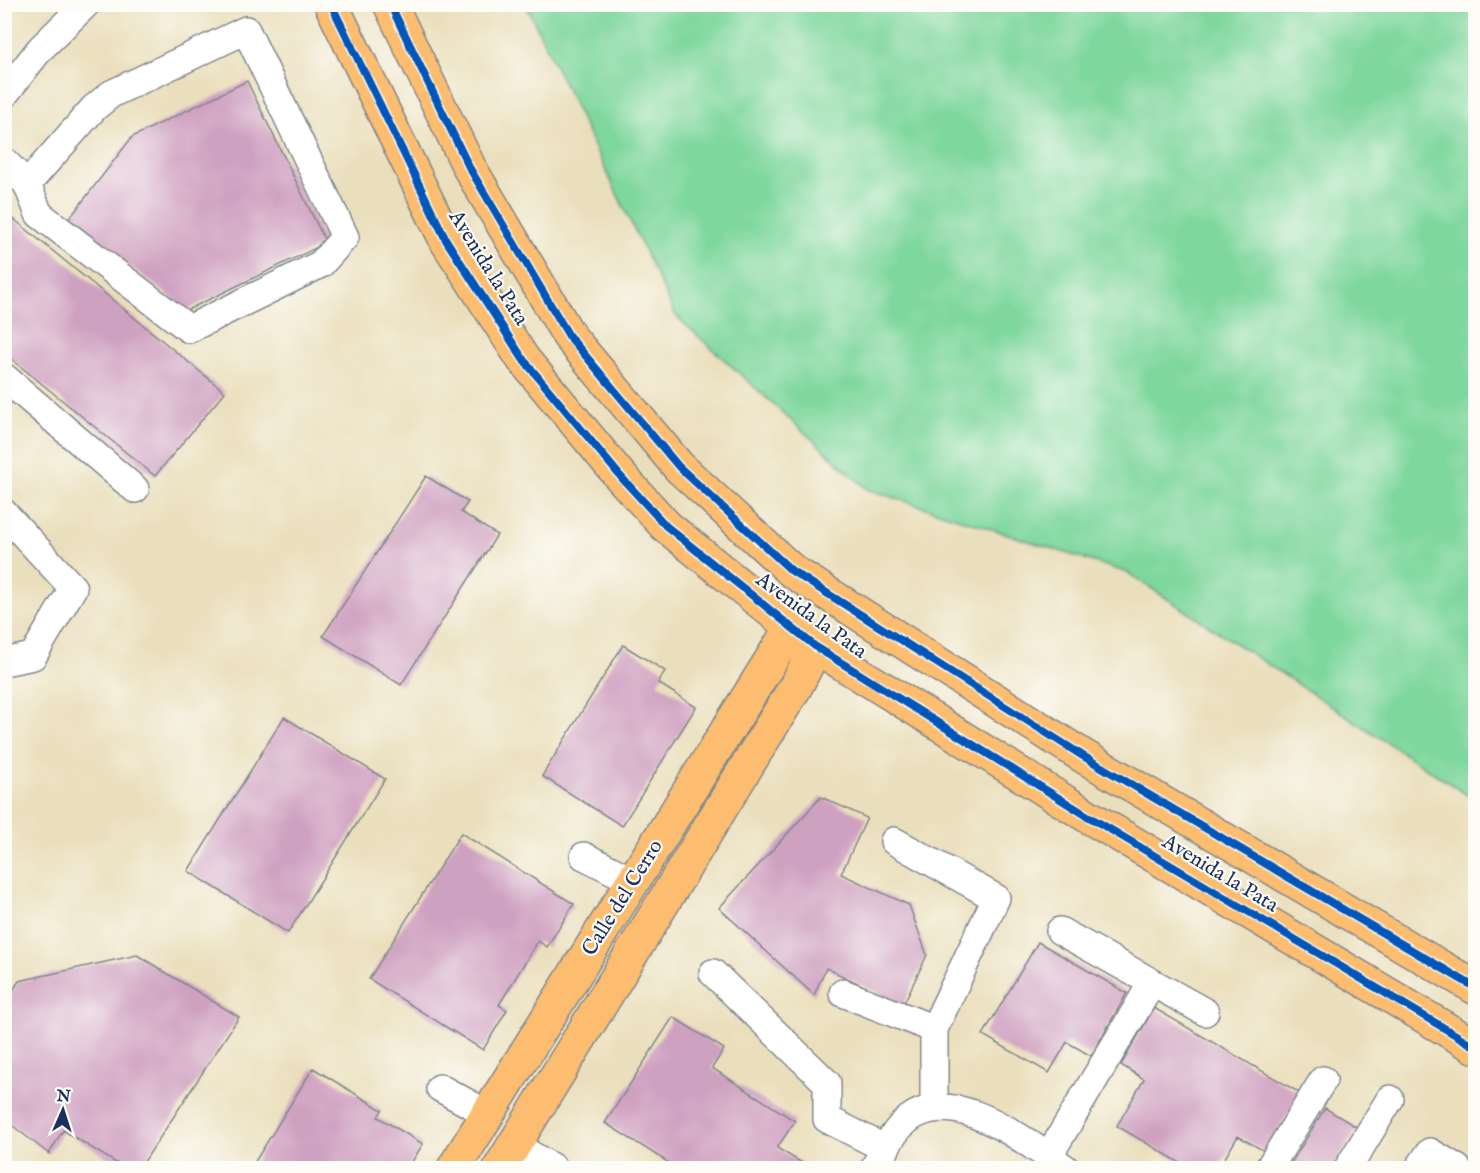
<svg xmlns="http://www.w3.org/2000/svg" width="1480" height="1173" font-family="'IM FELL English',serif">
  <rect width="100%" height="100%" fill="#fdfcf7"/>
  <filter id="ink" filterUnits="userSpaceOnUse"><feTurbulence type="fractalNoise" baseFrequency=".0167" numOctaves="2"/><feDisplacementMap in="SourceGraphic" scale="12" xChannelSelector="R" yChannelSelector="G"/><feConvolveMatrix kernelMatrix="1 2 1 2 8 2 1 2 1" color-interpolation-filters="sRGB"/></filter>
  <filter id="wash" filterUnits="userSpaceOnUse"><feTurbulence type="fractalNoise" baseFrequency=".008" numOctaves="4" result="noise"/><feDisplacementMap in="SourceGraphic" scale="24" xChannelSelector="R" yChannelSelector="G"/><feGaussianBlur stdDeviation="1.35" result="paint"/><feColorMatrix in="noise" values="0 0 0 0 0 0 0 0 0 0 0 0 0 0 0 0 0 1.4 0 .05"/><feComposite in="paint" operator="in"/></filter>
  <g filter="url(#wash)">
    <rect width="100%" height="100%" fill="#eadfbc"/>
    <path fill="#7ed79c" stroke="#4c837d" stroke-width="1.5" d="M526 5H1475V800L1128 573 867 489 676 316Z"/>
    <g id="blocks">
      <path fill="#cfa1c1" d="M247 81 326 243 187 310 69 219 132 137Z
        M4 211 225 392 155 476 4 353Z
        M426 476 468 502 461 512 497 535 401 685 323 636Z
        M623 645 665 671 658 683 696 707 622 826 542 776Z
        M284 717 385 779 288 933 188 871Z
        M821 797 867 818 841 874 909 905 927 955 903 1005 826 968 814 995 719 908Z
        M461 833 574 904 547 947 538 941 499 1005 507 1010 483 1050 369 979Z
        M1038 942 1127 993 1091 1056 1067 1042 1049 1073 983 1035Z
        M137 955 239 1017 140 1168H124L63 1130 49 1154 4 1119V1004L19 981Z
        M1154 1008 1300 1093 1266 1152 1238 1136 1219 1168H1189L1117 1126 1144 1079 1121 1065Z
        M673 1017 724 1049 712 1068 795 1121 777 1148 802 1163 799 1168H677L605 1123Z
        M313 1068 382 1110 378 1117 423 1144 408 1168H251Z
        M1325 1108 1358 1128 1333 1168H1288Z"/>
    </g>
  </g>
  <g filter="url(#ink)">
    <use href="#blocks" fill-opacity="0" stroke="#82878d" stroke-width="1.5"/>
    <g fill="none" stroke-linecap="round" stroke-linejoin="round">
      <defs>
        <path id="minor" d="M4 95 40 49 86 4
          M4 161 27 184 39 214 189 329 321 264 345 237 246 30 111 94 94 108 27 184
          M4 377 135 489
          M4 513 73 588 33 656 4 662
          M894 841 996 898 934 1029V1109
          M584 856 633 881
          M1060 931 1205 1012
          M713 973 827 1083V1119L886 1149
          M843 993 934 1029
          M440 1088 488 1114
          M514 1145 553 1168
          M1048 1157 1152 983
          M874 1168C882 1155 890 1137 901 1126 947 1077 1024 1141 1065 1168
          M1269 1168 1323 1080
          M1348 1168 1390 1099
          M1419 1168 1430 1152 1457 1168"/>
        <path id="major" d="M331 4 446 240 523 359 621 477 666 526 816 647 1086 815 1476 1047
          M390 4 469 167 569 336 679 467 792 571 1083 756 1476 988
          M454 1168 791 628
          M500 1168 796 686 816 647"/>
      </defs>
      <use href="#minor" stroke="#82878d" stroke-width="30"/>
      <use href="#major" stroke="#82878d" stroke-width="36"/>
      <use href="#minor" stroke="#fff" stroke-width="27"/>
      <use href="#major" stroke="#fcbd6f" stroke-width="33"/>
      <defs>
        <path id="cycleway" d="M331 4 446 240 523 359 621 477 666 526 816 647 1086 815 1476 1047
          M390 4 469 167 569 336 679 467 792 571 1083 756 1476 988"/>
      </defs>
      <use href="#cycleway" stroke="#fdfcf7" stroke-width="11"/>
      <use href="#cycleway" stroke="#0057b8" stroke-width="8"/>
    </g>
  </g>
  <g text-anchor="middle" dominant-baseline="central" stroke-width="4.5" stroke-linejoin="round" paint-order="stroke">
    <g font-size="21" fill="#1b2f5e" stroke="#fdfcf7">
      <text transform="translate(488 268) rotate(58)">Avenida la Pata</text>
      <text transform="translate(811 616) rotate(36)">Avenida la Pata</text>
      <text transform="translate(1220 874) rotate(31)">Avenida la Pata</text>
      <text transform="translate(623 898) rotate(-58)">Calle del Cerro</text>
    </g>
  </g>
  <rect width="1480" height="1173" fill="none" stroke="#fdfcf7" stroke-width="24"/>
  <g transform="translate(63 1110) rotate(3)" stroke="#fdfcf7" stroke-width="4.5" paint-order="stroke">
  <path d="M0-4.5L10 22L0 15L-10 22Z" fill="#1b2f5e"/>
  <text y="-9" font-size="16" font-weight="bold" text-anchor="middle" fill="#1b2f5e">N</text>
  </g>
</svg>
